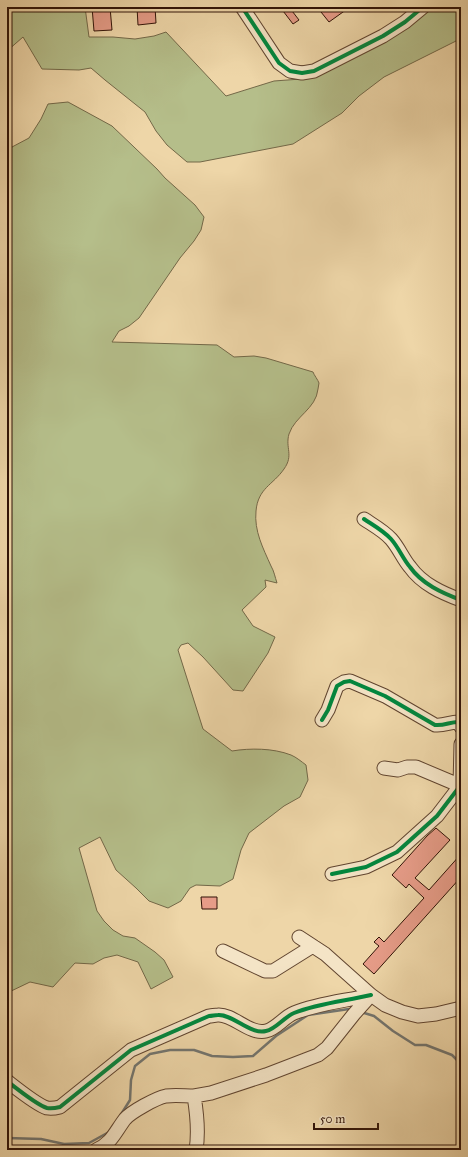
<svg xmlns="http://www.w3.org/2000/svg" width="468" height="1157" font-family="'IM FELL Great Primer',serif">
  <rect width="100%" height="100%" fill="#eed6a8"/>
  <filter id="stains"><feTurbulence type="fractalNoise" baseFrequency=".005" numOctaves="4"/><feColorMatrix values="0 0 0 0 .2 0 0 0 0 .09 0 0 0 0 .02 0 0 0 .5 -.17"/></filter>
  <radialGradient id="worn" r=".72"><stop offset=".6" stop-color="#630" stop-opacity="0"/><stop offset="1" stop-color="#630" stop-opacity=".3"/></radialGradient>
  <path fill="#b5be8a" stroke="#736848" d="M7 7H85L89 37H113L135 39 154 36 166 32 226 96 274 81 301 79 366 50 427 11 431 7H461V35L456 41 384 77 359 96 342 113 293 144 200 162H187L167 145 156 131 145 112 105 80 91 68 79 70 42 69 23 37 7 51Z
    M68 102 112 126 157 169 165 178 195 205 204 217 201 230 194 241 180 258 139 318 129 326 119 331 112 342 217 345 234 357 254 356 266 358 313 372C314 375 318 380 319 383 319 385 318 387 318 389 316 409 295 416 289 434 285 448 294 455 284 469 273 485 258 488 256 511 254 531 263 548 271 566 274 571 275 577 277 583L265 580 266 587 242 610 253 626 275 637 268 653 243 691 233 690 203 657 188 643 181 645 178 650 203 729 232 751C250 748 273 748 291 755 296 757 302 762 306 765L308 780 300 797 284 806 249 833 241 850 233 879 220 886 196 885 190 888 181 901 168 908 149 901 136 888 116 870 100 837 79 848 97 911 104 921 113 930 123 936 135 938 155 952 164 960 173 977 151 989 138 962 117 955 104 958 93 964 75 963 53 987 30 982 7 993V154L12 147 29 138 41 119 48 104Z"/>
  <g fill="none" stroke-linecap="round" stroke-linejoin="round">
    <path stroke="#73756f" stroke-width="2.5" d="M361 1012 374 1016 393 1031 415 1045H426L452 1055 461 1064
      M120 1116 130 1100 131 1080 135 1066 150 1054 170 1050H194L212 1056 233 1057 253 1056 276 1036 308 1015 349 1009 353 1010
      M7 1138 41 1139 64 1144 89 1143 109 1132"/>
  </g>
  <path fill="#e69c88" stroke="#311307" d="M92 7H110L112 30 94 31Z
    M137 7H155L156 23 138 25Z
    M280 7H289L299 20 293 24Z
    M317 7H350L329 22Z
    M436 828 450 840 415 878 429 890 461 854V877L374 974 363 964 379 946 374 942 379 937 384 942 424 898 409 884 406 888 392 875 427 836Z
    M201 897H217V909H202Z"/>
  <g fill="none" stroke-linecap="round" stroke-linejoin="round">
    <defs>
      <path id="minor" d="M242 7 279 63 290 71 302 73 314 71 383 36 405 22 423 7
        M364 519C373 525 384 531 391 539 399 548 403 559 410 567 422 584 442 593 461 600
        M322 720 328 710 337 686 344 682 350 681 385 696 435 725C444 726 450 722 458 722L461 727
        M384 768 398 770 407 767H416L461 786
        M332 874 366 867 397 852 437 816 460 786 461 744
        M299 937 325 954 371 995 385 1005 402 1012 418 1016 436 1014 461 1008
        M223 951 265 971H273L313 946
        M7 1081C16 1088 37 1105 47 1108 52 1109 56 1108 60 1107L131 1050 209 1016C212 1016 215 1015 218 1015 233 1014 250 1035 266 1031 276 1029 284 1017 294 1013 319 1003 346 1001 371 995
        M96 1150C112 1143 115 1132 125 1119 131 1112 156 1098 166 1096 175 1095 185 1096 194 1096
        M196 1150C199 1132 197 1114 194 1096L211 1093 266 1075 318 1055 327 1048 354 1014 371 995"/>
    </defs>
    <use href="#minor" stroke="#60442f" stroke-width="15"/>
    <use href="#minor" stroke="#f4e4c6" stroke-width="13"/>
    <defs>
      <path id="cycleway" d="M242 7 279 63 290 71 302 73 314 71 383 36 405 22 423 7
        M364 519C373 525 384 531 391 539 399 548 403 559 410 567 422 584 442 593 461 600
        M322 720 328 710 337 686 344 682 350 681 385 696 435 725C444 726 450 722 458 722L461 727
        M332 874 366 867 397 852 437 816 460 786 461 744
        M7 1081C16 1088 37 1105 47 1108 52 1109 56 1108 60 1107L131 1050 209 1016C212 1016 215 1015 218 1015 233 1014 250 1035 266 1031 276 1029 284 1017 294 1013 319 1003 346 1001 371 995"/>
    </defs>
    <use href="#cycleway" stroke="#f4e4c6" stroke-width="6"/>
    <use href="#cycleway" stroke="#00873e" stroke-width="4"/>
  </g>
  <rect width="468" height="1157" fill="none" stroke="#eed6a8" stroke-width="24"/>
  <rect x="8" y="8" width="452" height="1141" fill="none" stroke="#311307" stroke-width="2"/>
  <rect x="12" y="12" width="444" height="1133" fill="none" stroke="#311307"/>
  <path d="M314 1123v6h64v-6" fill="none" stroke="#311307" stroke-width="2"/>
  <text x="320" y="1123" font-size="12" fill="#311307" stroke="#f4e4c6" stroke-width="3" paint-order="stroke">50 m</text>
  <rect width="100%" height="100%" filter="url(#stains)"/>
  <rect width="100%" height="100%" fill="url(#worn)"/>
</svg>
